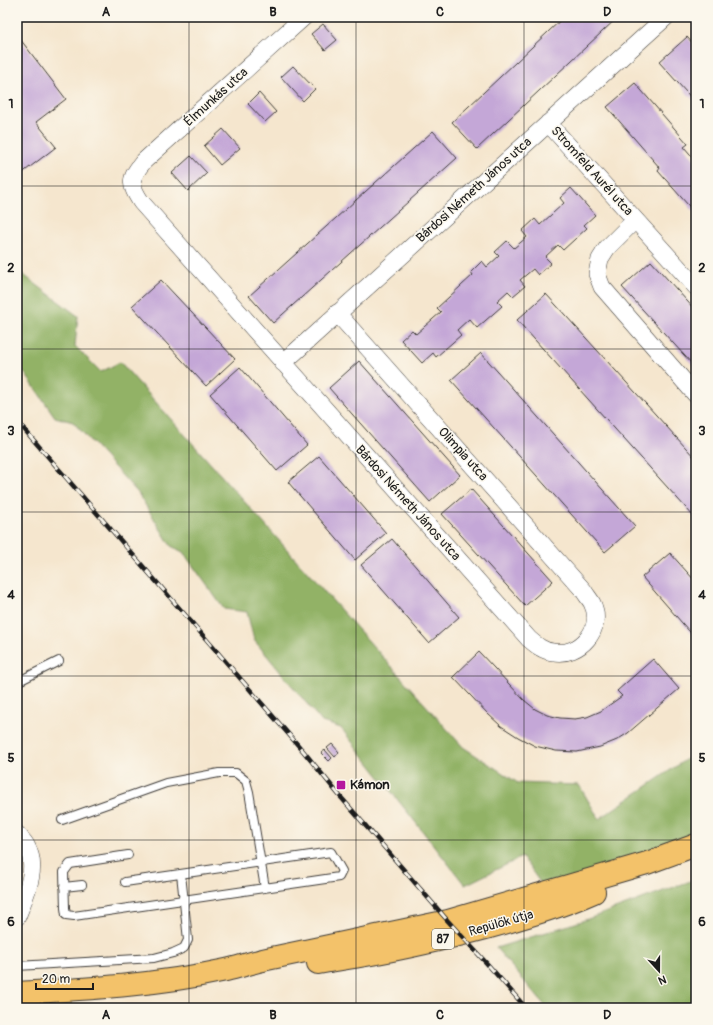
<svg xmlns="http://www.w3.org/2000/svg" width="713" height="1025" font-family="Pangolin,sans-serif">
  <rect width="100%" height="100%" fill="#fbf7ec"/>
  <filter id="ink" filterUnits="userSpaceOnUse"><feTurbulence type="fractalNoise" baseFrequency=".025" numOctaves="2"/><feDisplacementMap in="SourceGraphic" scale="8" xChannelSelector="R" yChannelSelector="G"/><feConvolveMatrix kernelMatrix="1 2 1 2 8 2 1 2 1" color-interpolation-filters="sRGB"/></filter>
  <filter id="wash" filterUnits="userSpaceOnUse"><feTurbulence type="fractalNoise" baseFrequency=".012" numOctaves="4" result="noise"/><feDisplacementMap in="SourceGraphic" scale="16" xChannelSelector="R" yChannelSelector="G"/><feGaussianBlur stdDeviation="0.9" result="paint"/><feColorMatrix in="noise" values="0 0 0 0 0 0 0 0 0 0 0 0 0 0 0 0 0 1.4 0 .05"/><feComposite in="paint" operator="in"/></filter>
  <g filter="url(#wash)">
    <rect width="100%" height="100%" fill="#f5e6ce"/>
    <path fill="#92b266" stroke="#576741" d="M17 270 78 316 75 346 101 372 120 362 463 747 518 783 579 785 599 819 691 756 696 771V833L640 857 544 888 522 857 465 885 341 728 322 722 254 640 247 612 224 609 183 552 171 546 138 493 73 422 55 417 17 362Z
      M696 879V1008H547L496 948 585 920Z"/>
    <g id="blocks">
      <path fill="#c4a7d7" d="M564 17H618L477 149 452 122Z
        M323 24 337 40 325 50 311 34Z
        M17 35 66 99 36 122 56 147 17 177Z
        M687 37 696 47V103L659 62Z
        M293 66 315 89 303 101 281 77Z
        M635 83 688 144 684 147 696 161V214L658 171 660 168 607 107Z
        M259 93 276 112 265 122 248 104Z
        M223 129 240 148 220 165 204 146Z
        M433 131 457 158 273 323 249 296Z
        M191 156 207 173 188 191 172 173Z
        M571 188 595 215 584 225 587 228 563 250 558 245 545 257 551 263 538 275 533 269 520 280 525 286 513 296 508 291 497 301 502 306 477 328 469 319 457 330 461 335 436 357 433 353 422 363 401 340 412 330 416 334 441 312 437 308 473 275 471 272 482 261 487 267 499 256 495 252 507 241 514 248 527 237 522 231 535 219 540 225 564 203 560 198Z
        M651 261 696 311V364L694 366 622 287Z
        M161 280 235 359 206 386 132 306Z
        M546 294 696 459V517L695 518 517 320Z
        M481 353 635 526 605 552 451 380Z
        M359 361 460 475 430 502 329 388Z
        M240 367 307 445 277 471 210 394Z
        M319 456 386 533 355 560 288 482Z
        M471 489 553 581 525 606 442 514Z
        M392 539 459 617 429 643 361 565Z
        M670 553 696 582V639L642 577Z
        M479 652 524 700 535 709 547 715 560 718 575 719 587 717 601 711 622 696 617 691 653 659 679 689 628 733 617 740 600 747 577 752 556 751 535 746 518 737 501 726 488 714 453 677Z
        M332 744 339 752 335 757 327 748Z
        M325 750 332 758 329 761 321 753Z"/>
    </g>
  </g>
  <g filter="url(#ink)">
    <use href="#blocks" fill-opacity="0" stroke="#3d3a37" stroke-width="1"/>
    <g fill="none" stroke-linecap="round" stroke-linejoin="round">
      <defs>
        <path id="lane" d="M17 682 59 661
          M62 820 166 783 219 773H236L246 781 249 792 265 888
          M125 882 331 852 342 871 339 877 74 916 66 915 65 908 64 872 70 864 128 855
          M64 887 82 885
          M17 966 154 958 173 953 184 948 188 940 181 874"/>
        <path id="street" d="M304 17 144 161C129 179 129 183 141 202L529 639C536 645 543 651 553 652 579 657 605 629 592 603 590 599 586 595 584 591L337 313
          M548 123 696 287
          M635 220 607 248 600 259 597 274 602 287 696 395
          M283 363 666 17
          M17 834C20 838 25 842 27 847 39 869 25 896 17 917"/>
        <path id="primary" d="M318 963C334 960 350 958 366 955 407 948 449 938 490 927 525 917 560 907 594 892
          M17 993C87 989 157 985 226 970 239 967 253 962 267 959L448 921 647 863 696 845"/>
      </defs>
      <use href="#lane" stroke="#3d3a37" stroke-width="10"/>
      <use href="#street" stroke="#3d3a37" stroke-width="18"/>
      <use href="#primary" stroke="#3d3a37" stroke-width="24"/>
      <use href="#lane" stroke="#fff" stroke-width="8"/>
      <use href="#street" stroke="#fff" stroke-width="17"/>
      <use href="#primary" stroke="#f3c26a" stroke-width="22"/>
      <defs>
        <path id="rail" d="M17 421 304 752 339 795 448 921 490 967 526 1008"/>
      </defs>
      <use href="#rail" stroke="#1c1c1c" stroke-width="4.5"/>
      <use href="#rail" stroke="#fbf7ec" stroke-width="3" stroke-dasharray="9" stroke-linecap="butt"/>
    </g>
  </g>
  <path fill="none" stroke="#1c1c1c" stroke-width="1" stroke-opacity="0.55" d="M189 17V1008M356 17V1008M524 17V1008M17 186H696M17 349H696M17 512H696M17 676H696M17 840H696"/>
  <rect fill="#b5179e" stroke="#fbf7ec" stroke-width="1.5" x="336" y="780" width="10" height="10" rx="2"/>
  <g text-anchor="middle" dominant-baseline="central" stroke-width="3" stroke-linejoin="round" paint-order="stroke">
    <rect fill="#fbf7ec" stroke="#5f5e5a" stroke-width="1" x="432" y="929" width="22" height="20" rx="3"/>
    <g font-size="12" font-weight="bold" fill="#1c1c1c">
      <text x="443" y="939">87</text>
    </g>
    <g font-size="13" fill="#1c1c1c" stroke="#fbf7ec">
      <text transform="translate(216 97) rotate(-42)">Élmunkás utca</text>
      <text transform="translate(592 171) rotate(48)">Stromfeld Aurél utca</text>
      <text transform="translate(474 190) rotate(-42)">Bárdosi Németh János utca</text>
      <text transform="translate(463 454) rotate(48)">Olimpia utca</text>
      <text transform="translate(408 503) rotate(48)">Bárdosi Németh János utca</text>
      <text transform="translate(501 923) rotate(-16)">Repülők útja</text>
    </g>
    <g font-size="13" font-weight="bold" fill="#1c1c1c" stroke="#fbf7ec" text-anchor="start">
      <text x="350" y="785">Kámon</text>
    </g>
  </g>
  <rect width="713" height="1025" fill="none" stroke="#fbf7ec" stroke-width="44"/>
  <g transform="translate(659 971) rotate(159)" stroke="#fbf7ec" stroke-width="3" paint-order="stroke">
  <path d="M0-3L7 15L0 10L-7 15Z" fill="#1c1c1c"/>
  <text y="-6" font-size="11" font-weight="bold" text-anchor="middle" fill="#1c1c1c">N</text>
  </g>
  <path d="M36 983v6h57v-6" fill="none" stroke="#1c1c1c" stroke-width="2"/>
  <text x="42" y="983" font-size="12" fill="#1c1c1c" stroke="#fbf7ec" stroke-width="3" paint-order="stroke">20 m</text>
  <rect x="22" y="22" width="669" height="981" fill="none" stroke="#1c1c1c" stroke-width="1.5"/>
  <g font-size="13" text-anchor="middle" font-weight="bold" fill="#1c1c1c">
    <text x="106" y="16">A</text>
    <text x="273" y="16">B</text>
    <text x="440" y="16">C</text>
    <text x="607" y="16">D</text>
    <text x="11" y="108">1</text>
    <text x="702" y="108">1</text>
    <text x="11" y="272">2</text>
    <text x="702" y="272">2</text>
    <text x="11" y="435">3</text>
    <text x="702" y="435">3</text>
    <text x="11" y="599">4</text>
    <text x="702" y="599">4</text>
    <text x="11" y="762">5</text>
    <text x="702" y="762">5</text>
    <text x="11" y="926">6</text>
    <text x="702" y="926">6</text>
    <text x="106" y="1019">A</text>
    <text x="273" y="1019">B</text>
    <text x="440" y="1019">C</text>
    <text x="607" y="1019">D</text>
  </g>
</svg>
